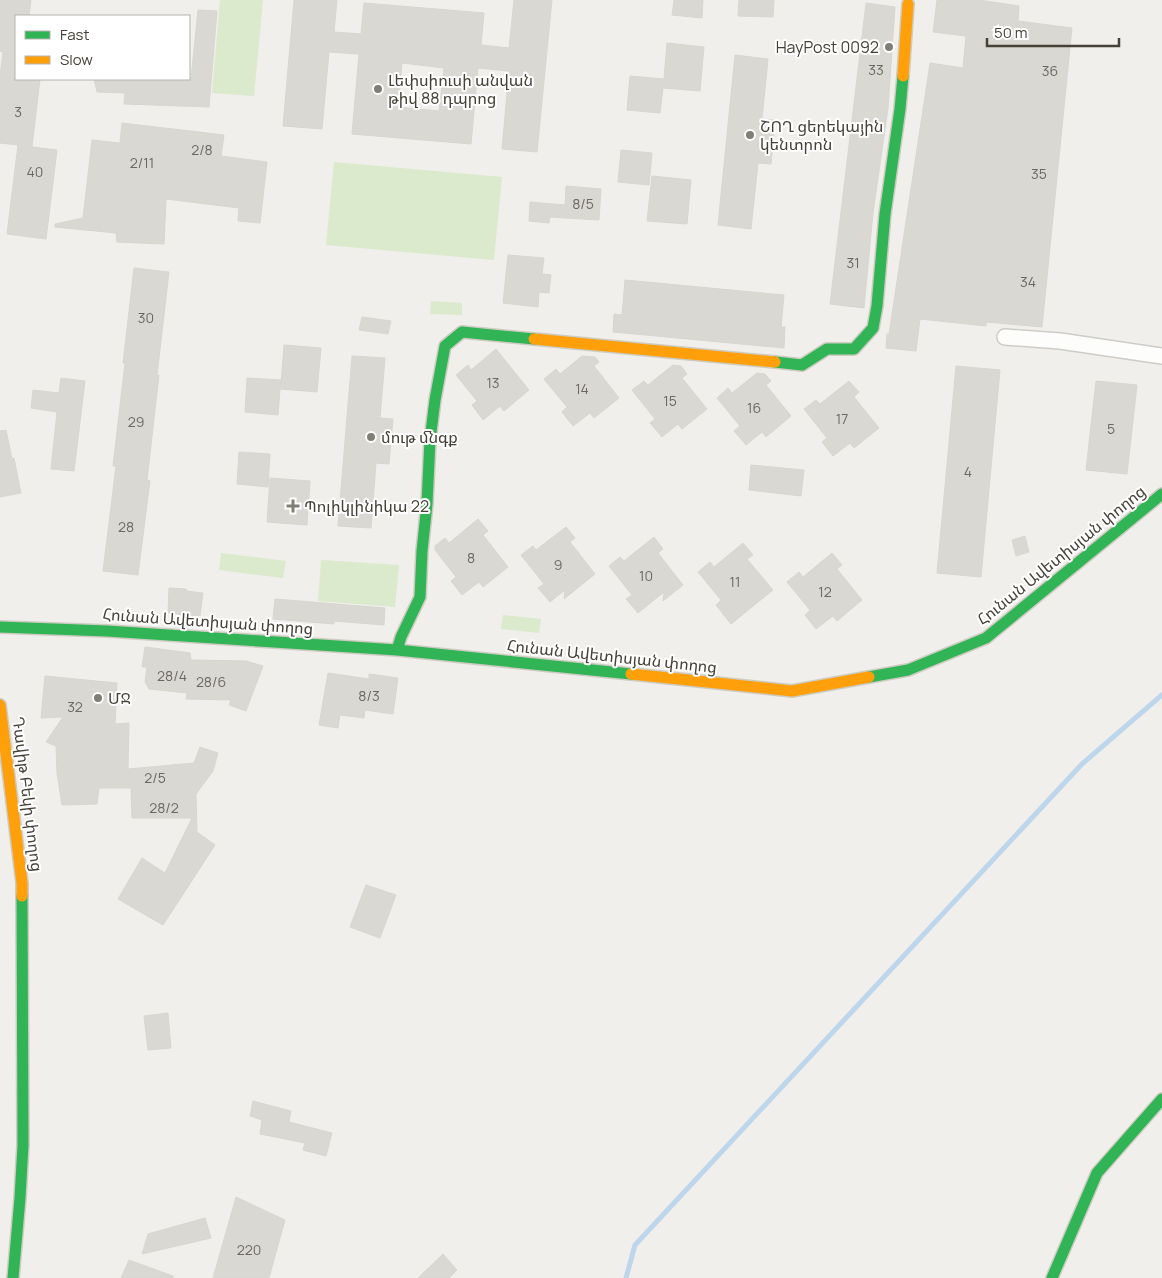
<svg xmlns="http://www.w3.org/2000/svg" width="1162" height="1278" font-family="Manrope,'Noto Sans Armenian',sans-serif">
  <rect width="100%" height="100%" fill="#f0efeb"/>
  <path fill="#dbe9cc" d="M220 0H263L254 96 212 93Z
    M334 162 502 177 494 260 326 245Z
    M431 301 462 303V315L430 314Z
    M221 553 286 561 283 578 219 570Z
    M321 560 399 565 395 607 318 601Z
    M503 615 541 619 539 633 501 629Z"/>
  <g fill="none" stroke-linecap="round" stroke-linejoin="round">
    <path stroke="#bed6eb" stroke-width="5" d="M626 1278 635 1245 1082 764 1162 695"/>
  </g>
  <path fill="#d9d8d3" stroke="#d8d6d1" fill-rule="evenodd" d="M0 0H31L29 16H16V79H40L32 147 57 150 46 239 7 234 18 145 0 143V76L3 52 0 51Z
    M294 0H337L334 32 361 34 364 3 484 13 481 45 509 48 514 0H552L537 152 502 149 509 71 478 68 471 144 352 134 359 54 329 52 322 129 283 126ZM402 63 444 68 439 111 398 107Z
    M674 0H703L702 18 672 15Z
    M739 0H774L773 17 738 16Z
    M937 0H979L1019 6 1018 21 1072 28 1042 327 986 322V326L920 319 916 351 886 348 887 334H889L930 63 963 68 966 36 933 32Z
    M866 3 895 7 888 108 873 213 864 308 830 304Z
    M198 10 217 11 209 107 124 104 125 93 97 92 94 79H191Z
    M667 43 704 47 700 91 663 88 660 113 627 110 630 76 664 79Z
    M735 55 768 59 762 119 775 120 771 164 758 163 751 229 718 225Z
    M122 123 224 135 221 156 267 162 260 223 238 221 239 208 166 199 164 244 117 242 116 233 55 227V224L83 218 92 140 120 143Z
    M621 150 652 153 649 185 618 182Z
    M652 176 691 180 687 224 647 221Z
    M566 186 601 189 599 220 550 217 549 223 529 221 530 202 565 205Z
    M508 255 544 258 542 274 551 275 549 293 539 292 538 307 503 303Z
    M134 268 169 272 157 375H159L147 480 150 481 138 575 103 571 116 466H113L125 363H123Z
    M625 280 784 295 781 327H785L784 348 613 332 614 314 622 315Z
    M362 317 391 321 388 334 359 330Z
    M284 345 321 348 317 392 280 389 278 415 245 412 247 378 281 380V384Z
    M496 349 529 390 504 411 500 406 483 420 472 405 477 401 456 375 468 365 471 370Z
    M352 356 385 358 380 418 393 419 389 464 376 463 371 528 338 526Z
    M582 356 595 357 599 362 594 366 619 398 594 418 590 413 573 426 562 412 567 407 544 379 556 369 560 374Z
    M673 365 681 366 687 374 682 378 707 409 682 429 678 424 662 437 650 423 655 419 632 390 644 381 648 385Z
    M956 366 1000 370 981 577 937 573Z
    M757 373 765 374 771 381 766 385 791 416 766 437 762 432 746 445 734 431 740 426 717 398 728 388 732 393Z
    M61 378 85 381 74 471 51 469 57 412 31 408 33 390 59 393Z
    M849 381 859 392 854 397 879 428 854 448 850 443 833 456 822 442 827 438 804 409 816 400 820 404Z
    M1096 381 1137 385 1127 474 1086 470Z
    M6 430 12 459 14 458 21 493 0 497V431Z
    M239 452 270 454 268 487 237 484Z
    M751 465 804 470 801 496 749 490Z
    M270 478 310 481 307 525 267 522Z
    M478 519 488 531 483 535 508 567 483 587 479 582 462 595 451 581 456 577 435 550V546L445 538 449 543Z
    M566 527 575 538 570 542 595 574 564 599 565 590 550 602 538 588 544 584 521 555 533 546 536 550Z
    M1025 536 1029 552 1016 556 1012 540Z
    M654 537 663 549 658 553 683 585 663 601 664 592 638 613 626 599 632 595 609 566 620 557 624 561Z
    M743 543 753 555 747 559 773 590 731 624 716 605 721 600 698 572 710 562 714 567Z
    M832 553 842 565 837 569 862 600 837 621 833 616 816 629 805 615 810 610 787 582 799 572 803 577Z
    M169 588 186 589V591L203 593 200 616 168 613Z
    M275 599 385 608 384 625 334 621V624L273 619Z
    M145 647 190 653 191 660 246 661 263 666 246 711 229 705 231 700 186 699 187 693 149 689 145 682 147 667H142Z
    M328 673 369 679V674L398 678 393 714 365 710 364 718 340 715 338 728 319 725Z
    M45 676 117 683 115 724 129 723 128 769 194 763 200 747 218 753 213 771 196 794 197 832 215 845 163 925 118 899 142 858 165 873 192 818H132L131 788H99L97 804 62 805 57 773 56 746 46 742 63 717 41 718Z
    M366 885 396 895 380 938 350 927Z
    M168 1013 171 1048 148 1050 144 1016Z
    M253 1101 291 1111 289 1122 332 1133 326 1156 303 1150 305 1143 260 1134 262 1120 250 1116Z
    M236 1197 285 1220 269 1278H213Z
    M205 1218 211 1238 142 1254 148 1234Z
    M443 1254 457 1270 449 1278H418Z
    M129 1260 173 1276V1278H121Z"/>
  <g fill="none" stroke-linecap="round" stroke-linejoin="round">
    <defs>
      <path id="street" d="M1005 337 1060 341 1162 356"/>
      <path id="fast" d="M775 362 802 365 827 349H854L873 328 877 306 885 214 900 109 903 76
        M0 627 107 631 397 650 631 674
        M397 650 401 637 420 597 422 551 427 504 430 440 435 400 445 346 462 332 534 339
        M869 677 908 670 986 638 1162 494
        M13 1278 20 1198 23 1145 22 896
        M1052 1278 1097 1173 1162 1099"/>
      <path id="slow" d="M903 76 908 4
        M534 339 775 362
        M631 674 792 691 869 677
        M0 705 22 883V896"/>
    </defs>
    <use href="#street" stroke="#ceccc8" stroke-width="18"/>
    <use href="#fast" stroke="#ceccc2" stroke-width="14"/>
    <use href="#slow" stroke="#ceccc2" stroke-width="14"/>
    <use href="#street" stroke="#fdfdfc" stroke-width="15"/>
    <use href="#fast" stroke="#30b455" stroke-width="11"/>
    <use href="#slow" stroke="#ff9f0a" stroke-width="11"/>
  </g>
  <g fill="#817e76" stroke="#fff" stroke-width="2">
    <circle cx="889" cy="47" r="5"/>
    <circle cx="378" cy="89" r="5"/>
    <circle cx="750" cy="135" r="5"/>
    <circle cx="371" cy="437" r="5"/>
    <path d="M290.5 498.5h5v5h5v5h-5v5h-5v-5h-5v-5h5z"/>
    <circle cx="98" cy="698" r="5"/>
  </g>
  <g text-anchor="middle" dominant-baseline="central" stroke-width="4" stroke-linejoin="round" paint-order="stroke">
    <g font-size="14" fill="#6b685f">
      <text x="876" y="69">33</text>
      <text x="1050" y="70">36</text>
      <text x="18" y="111">3</text>
      <text x="202" y="149">2/8</text>
      <text x="142" y="162">2/11</text>
      <text x="35" y="171">40</text>
      <text x="1039" y="173">35</text>
      <text x="583" y="203">8/5</text>
      <text x="853" y="262">31</text>
      <text x="1028" y="281">34</text>
      <text x="146" y="317">30</text>
      <text x="493" y="382">13</text>
      <text x="582" y="388">14</text>
      <text x="670" y="400">15</text>
      <text x="754" y="407">16</text>
      <text x="842" y="418">17</text>
      <text x="136" y="421">29</text>
      <text x="1111" y="428">5</text>
      <text x="968" y="471">4</text>
      <text x="126" y="526">28</text>
      <text x="471" y="557">8</text>
      <text x="558" y="564">9</text>
      <text x="646" y="575">10</text>
      <text x="735" y="581">11</text>
      <text x="825" y="591">12</text>
      <text x="172" y="675">28/4</text>
      <text x="211" y="681">28/6</text>
      <text x="369" y="695">8/3</text>
      <text x="75" y="706">32</text>
      <text x="155" y="777">2/5</text>
      <text x="164" y="807">28/2</text>
      <text x="249" y="1249">220</text>
    </g>
    <g font-size="16" fill="#454137" stroke="#fff" text-anchor="start">
      <text x="879" y="47" text-anchor="end">HayPost 0092</text>
      <text x="388" y="80">Լեփսիուսի անվան<tspan x="388" dy="18">թիվ 88 դպրոց</tspan></text>
      <text x="760" y="126">ՇՈՂ ցերեկային<tspan x="760" dy="18">կենտրոն</tspan></text>
      <text x="381" y="437">մութ մնգք</text>
      <text x="304" y="506">Պոլիկլինիկա 22</text>
      <text x="108" y="698">ՄՋ</text>
    </g>
    <g font-size="16" fill="#454137" stroke="#fff">
      <text transform="translate(1061 555) rotate(-39)">Հունան Ավետիսյան փողոց</text>
      <text transform="translate(208 621) rotate(4)">Հունան Ավետիսյան փողոց</text>
      <text transform="translate(612 656) rotate(6)">Հունան Ավետիսյան փողոց</text>
      <text transform="translate(28 794) rotate(83)">Դավիթ Բեկի փողոց</text>
    </g>
  </g>
  <rect x="15" y="15" width="175" height="65" fill="#ffffff" stroke="#b5b3af"/>
  <rect x="25" y="31" width="25" height="8" fill="#30b455" stroke="#b5b3af"/>
  <text x="60" y="40" font-size="15" fill="#454137">Fast</text>
  <rect x="25" y="56" width="25" height="8" fill="#ff9f0a" stroke="#b5b3af"/>
  <text x="60" y="65" font-size="15" fill="#454137">Slow</text>
  <path d="M987 38v8h132v-8" fill="none" stroke="#454137" stroke-width="2.5"/>
  <text x="994" y="38" font-size="15" fill="#454137" stroke="#ffffff" stroke-width="4" paint-order="stroke">50 m</text>
</svg>
